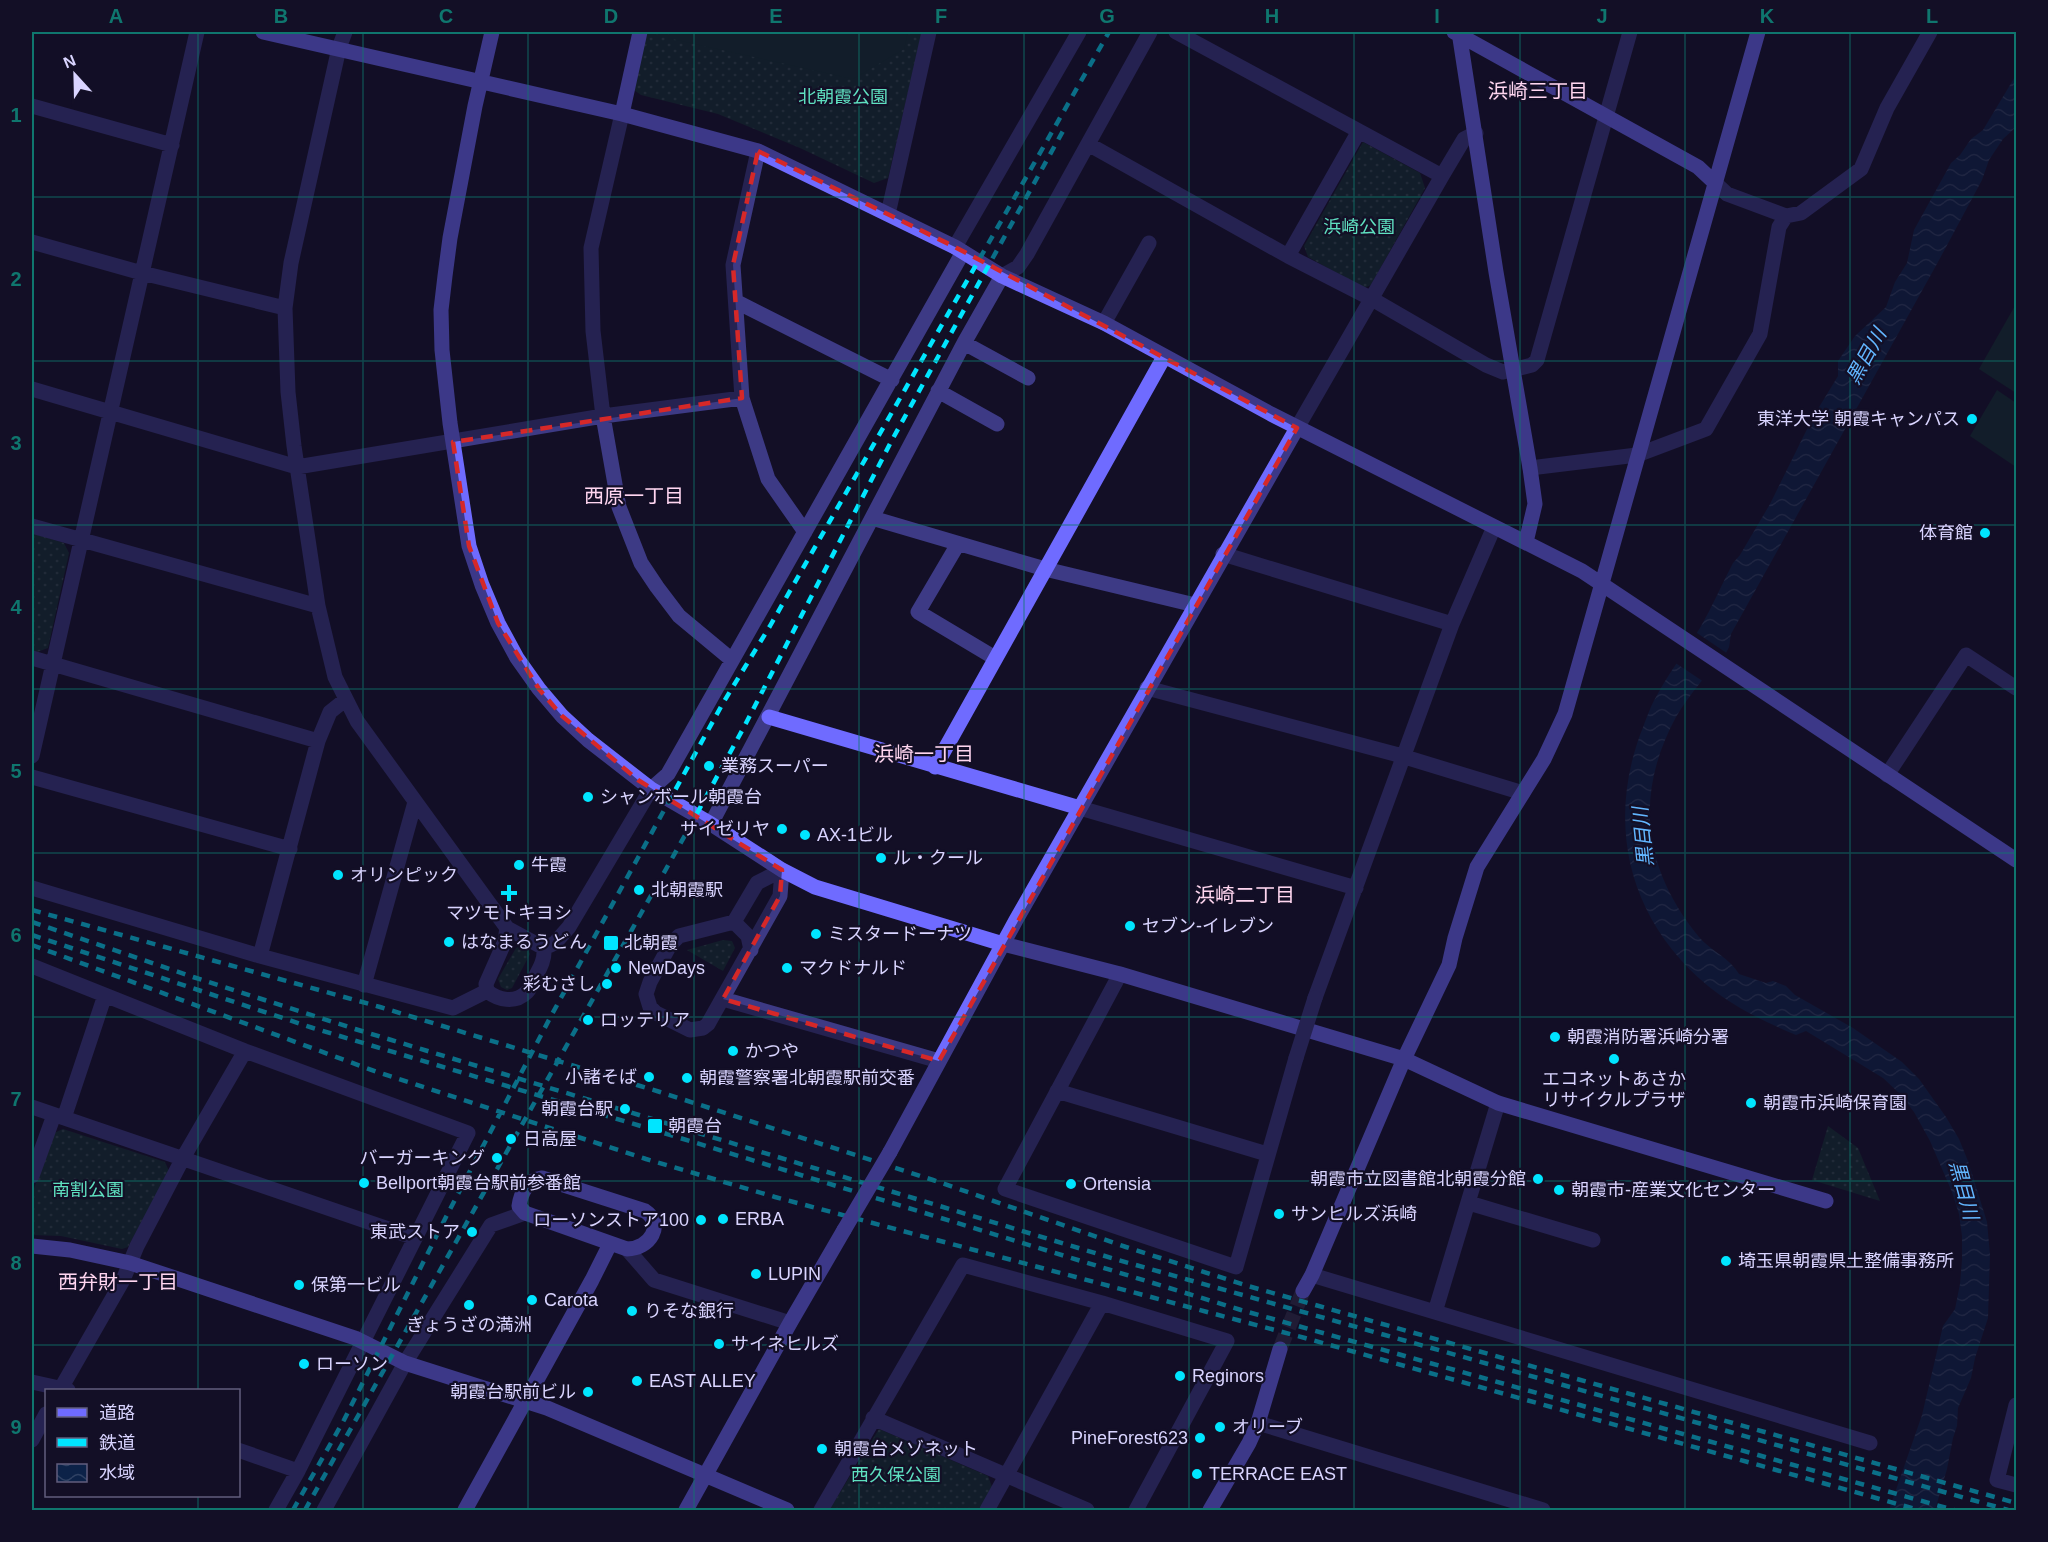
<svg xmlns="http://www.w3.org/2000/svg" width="2048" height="1542" font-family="Helvetica,'Noto Sans JP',sans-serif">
  <defs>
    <pattern id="grass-dots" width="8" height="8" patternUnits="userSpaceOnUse" patternTransform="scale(1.5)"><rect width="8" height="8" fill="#12302f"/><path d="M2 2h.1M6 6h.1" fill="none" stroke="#344d4e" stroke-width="1.8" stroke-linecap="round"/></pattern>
    <pattern id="water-waves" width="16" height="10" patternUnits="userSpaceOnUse" patternTransform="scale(1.5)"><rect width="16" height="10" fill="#0c2248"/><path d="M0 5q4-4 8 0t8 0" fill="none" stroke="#2f4163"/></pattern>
  </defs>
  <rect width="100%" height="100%" fill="#130f26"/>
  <path fill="url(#grass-dots)" d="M647 32H922L888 178 874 183 800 148 718 114 641 95 634 90Z
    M1363 142 1420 173 1425 188 1371 285 1364 288 1308 257 1304 246Z
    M32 533 64 543 69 553 48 648 37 652 32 651Z
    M723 940 732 941 735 948 723 971 687 950Z
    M522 945 527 948 530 954 512 988 507 990 501 987 498 979 516 948Z
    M1828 1126 1858 1148 1880 1201 1812 1180Z
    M63 1129 165 1162 169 1171 128 1247 122 1249 61 1236 32 1235V1194L54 1133Z
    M879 1429 988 1476 992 1487 979 1510H831V1507Z"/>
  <path fill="#12302f" d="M670 32H908L904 49 853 79 668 38Z
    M2016 304V393L1979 369Z
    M1997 390 2016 403V467L1970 436Z"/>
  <path fill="url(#water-waves)" d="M2016 75V127L2003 139 1989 160 1982 180 1938 262 1731 634C1730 638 1730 643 1729 647 1724 660 1708 672 1700 683 1692 693 1683 705 1676 717 1634 795 1643 868 1699 937 1711 951 1730 958 1739 974L1766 983 1773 981 1786 986 1795 995 1853 1028 1902 1062 1919 1079 1946 1117 1959 1139 1968 1161 1987 1222 1990 1255 1988 1318 1975 1358 1971 1378 1958 1408 1957 1426 1953 1438 1947 1469 1935 1510H1889L1922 1415 1943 1326 1955 1309 1960 1284 1962 1260V1236L1959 1214 1952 1192 1930 1141 1914 1112 1899 1093 1883 1078 1806 1031 1796 1035C1765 1022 1734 1007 1708 986 1631 922 1606 829 1640 735 1645 723 1649 709 1656 697 1669 673 1685 651 1700 628 1712 607 1722 584 1733 563L1740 555 1770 504 1813 417 1838 376V361L1855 336 1886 307 1895 282 1907 263 1914 230 1951 163 1960 155 1971 139 1983 130Z"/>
  <path fill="#130f26" d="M1694 631 1728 654 1704 682 1674 662Z"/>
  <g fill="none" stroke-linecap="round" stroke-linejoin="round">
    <path stroke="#312d47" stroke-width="15" stroke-dasharray="15 8" stroke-linecap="butt" d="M1280 1349 1303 1291"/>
    <path stroke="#3d3a85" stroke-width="15" d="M345 32 339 48 291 263 285 308 288 392 294 446 318 606 335 677 357 721 507 928 544 948C545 960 540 968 534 979 532 983 530 989 527 992 515 1004 498 1000 487 991L486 984 505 941 507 928
      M1176 32 1442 176
      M32 106 172 145
      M622 114 591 248 593 331 603 416 619 507 641 563 657 587 679 616 732 660
      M1088 144 1288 256 1372 299 1486 365 1503 372 1532 365 1537 360 1630 32
      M758 151 733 265 742 398 768 479 805 532
      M1714 182 1727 194 1786 216 1801 213 1861 169 1887 108 1930 32
      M888 214 929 32
      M32 242 142 273 285 308
      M955 247 1079 32
      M1288 256 1359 131
      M737 302 892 380
      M1104 323 1149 243
      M964 343 1028 378
      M32 389 297 467 603 416 742 398
      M938 391 997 424
      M1297 428 1442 176 1464 139 1476 133
      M1530 468 1637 455 1706 429 1760 334 1779 227 1786 216
      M872 518 1045 569 1195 605
      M32 526 318 606
      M958 544 918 612 995 658
      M1223 554 1452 624
      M32 658 318 741
      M1147 688 1395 754 1523 793
      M32 756 197 32
      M1887 775 1966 655 2016 688
      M32 777 290 849
      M1080 808 1356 888
      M711 824 964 343 1002 276 1018 267 1027 254 1150 32
      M782 870 780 896 708 1024 703 1028 690 1030 656 1013 650 1007 646 994 650 982 670 945 679 936 734 922 757 883Z
      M32 888 260 956 453 1008 487 991
      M734 922 748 936 751 950
      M544 948 555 943 569 927 651 789 668 774 963 252
      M260 956 318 741 330 712 345 700
      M32 966 245 1051 468 1133 298 1471 276 1510
      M1120 974 1005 1189 1236 1267 1296 1058
      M364 985 415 802
      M1315 998 1452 624 1494 527
      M723 999 939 1061
      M1057 1091 1267 1154
      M32 1107 415 1238
      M64 1118 105 995
      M32 1176 54 1115
      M1469 1203 1593 1240
      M627 1249 654 1280 790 1323
      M1312 1275 1870 1443
      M1435 1312 1498 1103
      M32 1382 68 1390
      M60 1390 123 1280 137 1246 183 1158 245 1051
      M2016 1405 1997 1480 2016 1485
      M873 1418 1087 1510
      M1258 1423 1543 1510
      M32 1440 46 1414
      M238 1450 298 1471
      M324 1510 405 1363 491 1225 525 1213
      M821 1510 963 1265 1102 1303 1227 1341 1136 1510
      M987 1510 1102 1303"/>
    <path stroke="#6f6bff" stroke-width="15" d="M263 32 622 114 758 151 955 247 1002 276 1104 323 1271 414 1582 571 2016 860
      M492 32 475 106 450 238 445 276 441 310 442 350 450 423 469 546 482 585 498 623 517 658 539 689 562 716 588 740 651 789 711 824 782 870 815 887 1003 944 1120 974 1404 1059 1498 1103 1826 1201
      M1454 32 1698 167 1714 182
      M1459 32 1496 272 1530 468 1535 504 1526 542
      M622 114 640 32
      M769 717 1080 808
      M935 767 1164 357
      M890 1152 1016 920 1297 428
      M542 1178 645 1211C665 1224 650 1249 627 1249L525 1213 519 1206C521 1192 528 1180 542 1178Z
      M32 1246 70 1250 130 1263 355 1338 405 1363 547 1408 787 1510
      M1303 1291 1312 1275 1404 1059 1449 965 1455 938 1477 867 1544 759 1565 714 1758 32
      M465 1510 592 1280 610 1244
      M686 1510 790 1323 844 1230
      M1210 1510 1249 1443 1258 1423 1280 1349"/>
    <path stroke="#00e5ff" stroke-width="4.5" stroke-dasharray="9 8" stroke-linecap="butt" d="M32 910 380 1007 660 1092 933 1180 1126 1247 1248 1286 2016 1503
      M32 922 193 977 355 1029 1118 1260 2008 1510
      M32 935 313 1028 654 1130 1241 1310 1954 1510
      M32 945 377 1072 646 1159 775 1197 1305 1338 1919 1510
      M293 1510 344 1420 447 1215 551 1016 723 703 770 626 1109 32
      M305 1510 688 830 744 727 892 440 1063 131"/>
    <path stroke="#3d3a85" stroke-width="15" d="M1296 1058 1315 998"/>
    <path stroke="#6f6bff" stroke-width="15" d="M844 1230 890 1152"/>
  </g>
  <path d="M0 0H2048V1542H0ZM758 151 955 247 1297 428 939 1061 723 999 780 896 782 870 638 780 562 716 539 689 498 623 469 546 453 442 742 398 733 265Z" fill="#130f26" fill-opacity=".55" fill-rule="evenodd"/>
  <path fill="none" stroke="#d62828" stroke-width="4.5" stroke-dasharray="12 8" stroke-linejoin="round" d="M758 151 955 247 1297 428 939 1061 723 999 780 896 782 870 638 780 562 716 539 689 498 623 469 546 453 442 742 398 733 265Z"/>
  <path fill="none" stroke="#0f766e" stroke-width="1.5" stroke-opacity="0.55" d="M198 32V1390M363 32V1510M528 32V1510M694 32V1510M859 32V1510M1024 32V1510M1189 32V1510M1354 32V1510M1520 32V1510M1685 32V1510M1850 32V1510M32 197H2016M32 361H2016M32 525H2016M32 689H2016M32 853H2016M32 1017H2016M32 1181H2016M32 1345H2016M198 1496V1510"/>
  <g fill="#00e5ff" stroke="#130f26" stroke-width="2">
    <circle cx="1972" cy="419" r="6"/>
    <circle cx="1985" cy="533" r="6"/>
    <circle cx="709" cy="766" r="6"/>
    <circle cx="588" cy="797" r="6"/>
    <circle cx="782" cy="829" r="6"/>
    <circle cx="805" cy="835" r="6"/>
    <circle cx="881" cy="858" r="6"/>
    <circle cx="519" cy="865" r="6"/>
    <circle cx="338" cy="875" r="6"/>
    <circle cx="639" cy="890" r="6"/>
    <path d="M506 884h6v6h6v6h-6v6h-6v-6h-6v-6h6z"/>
    <circle cx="1130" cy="926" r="6"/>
    <circle cx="816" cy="934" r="6"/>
    <circle cx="449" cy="942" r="6"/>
    <rect x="603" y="935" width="16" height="16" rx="3"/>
    <circle cx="616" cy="968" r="6"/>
    <circle cx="787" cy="968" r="6"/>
    <circle cx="607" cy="984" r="6"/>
    <circle cx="588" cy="1020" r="6"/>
    <circle cx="1555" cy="1037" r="6"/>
    <circle cx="733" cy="1051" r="6"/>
    <circle cx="1614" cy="1059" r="6"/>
    <circle cx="649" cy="1077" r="6"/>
    <circle cx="687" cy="1078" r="6"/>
    <circle cx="1751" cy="1103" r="6"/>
    <circle cx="625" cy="1109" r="6"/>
    <rect x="647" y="1118" width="16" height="16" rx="3"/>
    <circle cx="511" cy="1139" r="6"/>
    <circle cx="497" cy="1158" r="6"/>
    <circle cx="1538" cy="1179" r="6"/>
    <circle cx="364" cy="1183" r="6"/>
    <circle cx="1071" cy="1184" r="6"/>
    <circle cx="1559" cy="1190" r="6"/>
    <circle cx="1279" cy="1214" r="6"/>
    <circle cx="723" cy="1219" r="6"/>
    <circle cx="701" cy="1220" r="6"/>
    <circle cx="472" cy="1232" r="6"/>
    <circle cx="1726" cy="1261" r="6"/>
    <circle cx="756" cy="1274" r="6"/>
    <circle cx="299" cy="1285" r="6"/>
    <circle cx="532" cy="1300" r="6"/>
    <circle cx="469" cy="1305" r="6"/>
    <circle cx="632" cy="1311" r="6"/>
    <circle cx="719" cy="1344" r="6"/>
    <circle cx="304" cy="1364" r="6"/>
    <circle cx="1180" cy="1376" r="6"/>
    <circle cx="637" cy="1381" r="6"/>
    <circle cx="588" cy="1392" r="6"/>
    <circle cx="1220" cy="1427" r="6"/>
    <circle cx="1200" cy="1438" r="6"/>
    <circle cx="822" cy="1449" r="6"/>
    <circle cx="1197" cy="1474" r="6"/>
  </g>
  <g text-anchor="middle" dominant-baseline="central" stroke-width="4.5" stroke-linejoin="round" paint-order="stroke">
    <g font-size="18" fill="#5fe0c0" stroke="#130f26">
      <text x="843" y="97">北朝霞公園</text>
      <text x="1359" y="227">浜崎公園</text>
      <text x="88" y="1190">南割公園</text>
      <text x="896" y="1475">西久保公園</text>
    </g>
    <g font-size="18" fill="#d9d4ff" stroke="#130f26" text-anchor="start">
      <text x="1960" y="419" text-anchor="end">東洋大学 朝霞キャンパス</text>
      <text x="1973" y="533" text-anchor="end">体育館</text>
      <text x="721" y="766">業務スーパー</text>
      <text x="600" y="797">シャンボール朝霞台</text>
      <text x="770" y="829" text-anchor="end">サイゼリヤ</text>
      <text x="817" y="835">AX-1ビル</text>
      <text x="893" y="858">ル・クール</text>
      <text x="531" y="865">牛霞</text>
      <text x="350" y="875">オリンピック</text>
      <text x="651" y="890">北朝霞駅</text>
      <text x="509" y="913" text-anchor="middle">マツモトキヨシ</text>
      <text x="1142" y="926">セブン-イレブン</text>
      <text x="828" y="934">ミスタードーナツ</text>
      <text x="461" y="942">はなまるうどん</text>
      <text x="624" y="943">北朝霞</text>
      <text x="628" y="968">NewDays</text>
      <text x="799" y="968">マクドナルド</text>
      <text x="595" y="984" text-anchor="end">彩むさし</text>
      <text x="600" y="1020">ロッテリア</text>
      <text x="1567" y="1037">朝霞消防署浜崎分署</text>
      <text x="745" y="1051">かつや</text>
      <text x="637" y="1077" text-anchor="end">小諸そば</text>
      <text x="699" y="1078">朝霞警察署北朝霞駅前交番</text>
      <text x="1614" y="1079" text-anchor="middle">エコネットあさか<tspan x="1614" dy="21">リサイクルプラザ</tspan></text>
      <text x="1763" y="1103">朝霞市浜崎保育園</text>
      <text x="613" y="1109" text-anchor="end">朝霞台駅</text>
      <text x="668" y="1126">朝霞台</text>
      <text x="523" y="1139">日高屋</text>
      <text x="485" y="1158" text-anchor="end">バーガーキング</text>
      <text x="1526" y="1179" text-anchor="end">朝霞市立図書館北朝霞分館</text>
      <text x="376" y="1183">Bellport朝霞台駅前参番館</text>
      <text x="1083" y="1184">Ortensia</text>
      <text x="1571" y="1190">朝霞市-産業文化センター</text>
      <text x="1291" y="1214">サンヒルズ浜崎</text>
      <text x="735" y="1219">ERBA</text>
      <text x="689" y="1220" text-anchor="end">ローソンストア100</text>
      <text x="460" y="1232" text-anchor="end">東武ストア</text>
      <text x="1738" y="1261">埼玉県朝霞県土整備事務所</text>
      <text x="768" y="1274">LUPIN</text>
      <text x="311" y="1285">保第一ビル</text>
      <text x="544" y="1300">Carota</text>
      <text x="644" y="1311">りそな銀行</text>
      <text x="469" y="1325" text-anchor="middle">ぎょうざの満洲</text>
      <text x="731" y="1344">サイネヒルズ</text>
      <text x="316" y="1364">ローソン</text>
      <text x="1192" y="1376">Reginors</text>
      <text x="649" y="1381">EAST ALLEY</text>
      <text x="576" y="1392" text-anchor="end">朝霞台駅前ビル</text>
      <text x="1232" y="1427">オリーブ</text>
      <text x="1188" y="1438" text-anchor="end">PineForest623</text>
      <text x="834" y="1449">朝霞台メゾネット</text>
      <text x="1209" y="1474">TERRACE EAST</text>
    </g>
    <g font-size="20" fill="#ffd6f0" stroke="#130f26">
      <text x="1538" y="91">浜崎三丁目</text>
      <text x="634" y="496">西原一丁目</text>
      <text x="924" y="754">浜崎一丁目</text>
      <text x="1245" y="895">浜崎二丁目</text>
      <text x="118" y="1282">西弁財一丁目</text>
    </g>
    <g font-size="20" font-style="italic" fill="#62b6ff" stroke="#130f26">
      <text transform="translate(1866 356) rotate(-61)">黒目川</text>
      <text transform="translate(1643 837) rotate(-96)">黒目川</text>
      <text transform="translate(1964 1190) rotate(75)">黒目川</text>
    </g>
  </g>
  <rect width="2048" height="1542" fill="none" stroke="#130f26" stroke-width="66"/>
  <rect x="45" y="1389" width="195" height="108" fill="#130f26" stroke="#625e7d" stroke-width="1.5"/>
  <rect x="57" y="1408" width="30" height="9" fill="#6f6bff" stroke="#625e7d" stroke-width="1.5"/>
  <text x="99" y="1419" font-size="18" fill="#d9d4ff">道路</text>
  <rect x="57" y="1438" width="30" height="9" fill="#00e5ff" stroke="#625e7d" stroke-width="1.5"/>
  <text x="99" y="1449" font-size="18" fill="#d9d4ff">鉄道</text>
  <rect x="57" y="1464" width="30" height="18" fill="url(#water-waves)" stroke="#625e7d" stroke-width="1.5"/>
  <text x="99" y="1479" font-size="18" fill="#d9d4ff">水域</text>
  <g transform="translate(75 75) rotate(338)" stroke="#130f26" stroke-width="4.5" paint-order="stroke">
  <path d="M0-4.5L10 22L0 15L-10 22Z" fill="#d9d4ff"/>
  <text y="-9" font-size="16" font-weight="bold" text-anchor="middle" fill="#d9d4ff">N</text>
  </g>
  <rect x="33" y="33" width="1982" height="1476" fill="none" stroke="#0f766e" stroke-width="2"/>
  <g font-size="20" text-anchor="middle" font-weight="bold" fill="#0f766e">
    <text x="116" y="23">A</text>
    <text x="281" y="23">B</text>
    <text x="446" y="23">C</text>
    <text x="611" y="23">D</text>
    <text x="776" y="23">E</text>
    <text x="941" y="23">F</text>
    <text x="1107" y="23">G</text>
    <text x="1272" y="23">H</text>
    <text x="1437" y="23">I</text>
    <text x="1602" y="23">J</text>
    <text x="1767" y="23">K</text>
    <text x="1932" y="23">L</text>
    <text x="16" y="122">1</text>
    <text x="16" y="286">2</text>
    <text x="16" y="450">3</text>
    <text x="16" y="614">4</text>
    <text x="16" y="778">5</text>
    <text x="16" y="942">6</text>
    <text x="16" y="1106">7</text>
    <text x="16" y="1270">8</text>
    <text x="16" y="1434">9</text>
  </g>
</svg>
